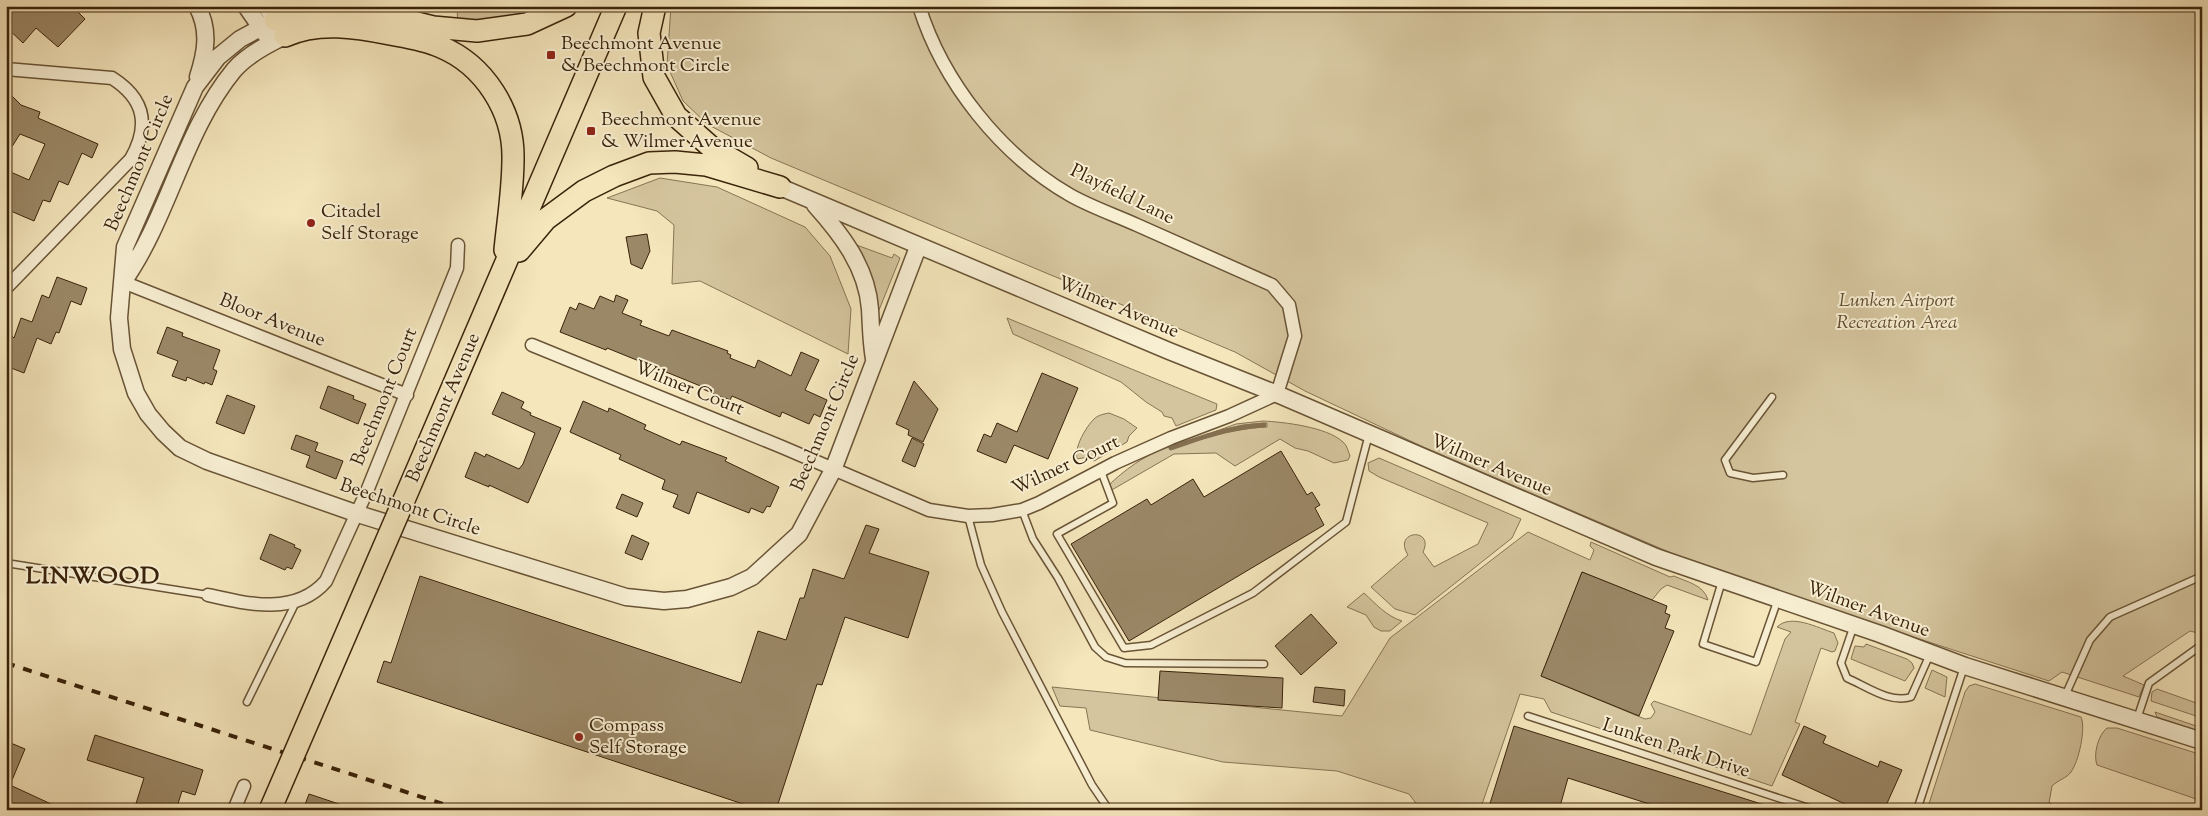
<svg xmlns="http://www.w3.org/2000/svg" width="2208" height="816" font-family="'Sorts Mill Goudy',serif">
  <rect width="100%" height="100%" fill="#f5e6bc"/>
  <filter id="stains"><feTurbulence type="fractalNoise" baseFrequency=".004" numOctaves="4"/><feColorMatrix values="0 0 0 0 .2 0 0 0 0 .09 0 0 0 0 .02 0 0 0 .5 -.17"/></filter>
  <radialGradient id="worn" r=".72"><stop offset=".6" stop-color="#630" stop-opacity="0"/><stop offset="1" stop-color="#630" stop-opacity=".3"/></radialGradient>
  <path fill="#d5c59e" stroke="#887454" d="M457 6H566L458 30Z
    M671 6H2202V634L2190 631 2123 676 2144 685 2139 697 2062 672 2049 681 1793 598 1697 564 1421 446 1305 391 1235 352 771 158 707 124 683 101 667 65Z
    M660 178 717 187 805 227 830 256 851 309 848 354 700 281 672 284 674 225 657 211 607 198Z
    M851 243 892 258 894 254 900 258 879 310 877 311Z
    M1007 318 1217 404 1216 410 1176 426 1172 418 1164 416 1162 412 1146 402 1121 382 1013 334Z
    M1109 413 1124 419 1137 428 1129 436 1127 442 1094 461 1088 457 1077 459C1074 447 1086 427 1094 419 1098 415 1104 414 1109 413Z
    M1263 421C1284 422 1327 427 1343 442 1347 445 1348 451 1350 456L1348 460 1334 463 1308 451 1295 448 1280 439 1235 466 1216 453 1174 454 1110 491 1108 486C1124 470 1145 455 1166 448 1171 446 1177 447 1184 445 1212 435 1238 428 1267 427V423L1243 425 1211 433 1236 424Z
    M1379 458 1521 519 1512 538 1415 615 1395 609 1371 587 1408 555C1392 530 1435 527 1423 552L1434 567 1478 544 1488 523 1379 477 1369 471 1368 463Z
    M1528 532 1590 560 1594 550 1590 546 1591 542 1670 577 1674 576C1687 582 1704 585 1708 600L1667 585 1661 589 1652 600 1582 572 1541 676 1645 719 1651 718 1655 712 1651 704 1654 701 1751 735 1785 639 1791 632 1777 627C1791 613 1818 628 1834 633L1838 643 1835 651 1832 652 1821 648 1795 722 1800 724 1772 786 1551 712 1544 699 1520 694 1480 810H1421L1409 794 1337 771 1223 762 1090 730 1086 708 1060 706 1052 687 1342 716 1390 638Z
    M1364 593C1376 604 1386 616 1402 621L1390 631H1381L1374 627 1366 615 1347 607Z
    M1866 644 1907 659 1912 663 1914 668 1905 681 1851 659 1855 646 1864 647Z
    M1932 670 1947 677 1945 697 1925 688Z
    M1975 684 2081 717C2086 728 2079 761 2071 772 2067 778 2058 780 2052 786L2049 803 2070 810 2046 808 2045 810H1927L1965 692 1969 686Z
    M2157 689 2202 705V718L2151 701 2152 692Z
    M2155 712 2202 728V732L2157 717Z
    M2107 728H2117L2202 755V801L2097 765C2093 755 2098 735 2107 728Z"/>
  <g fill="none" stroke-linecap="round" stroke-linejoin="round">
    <path stroke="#847050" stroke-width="5" d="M1171 448C1202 437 1231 427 1264 425"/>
  </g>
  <path fill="#9b8867" stroke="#3a230a" d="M6 6H72L85 19 58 47 36 28 23 43 6 27Z
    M6 90 21 105 40 112 38 118 98 144 92 158 82 153 68 185 59 181 50 202 43 200 34 221 6 209V170L29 180 45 144 20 134 6 156Z
    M647 234 650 251 642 269 631 264 626 237Z
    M57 277 87 288 81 305 71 301 59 333 56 332 51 344 37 338 24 373 6 366V350L12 336 14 338 21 318 32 322 42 295 49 298Z
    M616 295 628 300 622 313 642 321 640 325 669 336 672 330 728 351 727 353 731 355 730 358 755 368 758 360 791 376 801 352 819 360 805 390 827 400 820 417 814 414 809 424 782 412 780 417 732 396 730 400 714 394 703 389V387L607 348 606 350 560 332 570 307 576 310 579 303 594 309 600 296 614 302Z
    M167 327 183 333 182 336 220 350 213 369 217 371 212 385 205 382 204 384 187 377 186 381 172 376 178 361 157 353Z
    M1042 373 1078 388 1048 459 1014 445 1006 463 977 451 984 434 991 437 997 423 1017 432Z
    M914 381 938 409 923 442 908 435 909 430 896 424Z
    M328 386 354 396 353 399 366 404 358 424 320 408Z
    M502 392 524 402 521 408 531 413 530 415 561 428 528 503 489 485V487L465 477 475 452 485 457 486 454 519 469 523 464 535 433 492 414Z
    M227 395 255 406 244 434 216 423Z
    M583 401 608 412 609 408 646 425 644 429 680 445 682 441 727 458 725 461 779 487 770 507 767 506 763 513 751 508 749 513 697 492 689 514 673 507 678 495 662 489 665 480 619 459 621 455 570 432Z
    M296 435 318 443 315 451 343 461 336 479 306 467 310 456 291 449Z
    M912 438 924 444 915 467 902 461Z
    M1281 451 1307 495 1312 492 1320 505 1315 508 1324 525 1129 641 1071 544 1147 499 1151 505 1193 479 1204 497Z
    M622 494 643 503 637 517 616 508Z
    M866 525 879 529 869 553 929 572 908 638 845 617 822 685 817 684 776 810H761L377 682 384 661 391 663 420 576 741 683 758 631 786 640 800 598H804L813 569 844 579Z
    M270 534 295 545 294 547 301 550 292 569 287 567 285 570 260 559Z
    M632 535 649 543 642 560 625 553Z
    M1582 572 1667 606 1665 613 1670 615 1665 628 1674 631 1639 716 1541 676Z
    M1311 614 1337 643 1301 675 1275 646Z
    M1160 671 1283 678 1282 708 1158 700Z
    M1315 687 1345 690 1344 706 1313 702Z
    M1514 726 1771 807 1770 810H1668L1568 778 1559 810H1488Z
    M1804 726 1826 736 1823 743 1878 767 1880 761 1902 770 1884 810H1858L1782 775Z
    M95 735 203 770 195 795 182 791 176 810H134L144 778 87 760Z
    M6 741 25 749 10 785 64 810H6Z
    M309 794 348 807V810H303Z"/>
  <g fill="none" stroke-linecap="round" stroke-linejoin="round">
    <defs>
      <path id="service" d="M1772 397 1725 460 1730 473 1753 478 1783 475
        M1101 471 1113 503 1057 534 1124 648 1151 645 1253 593 1346 522 1369 434
        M1022 510 1033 539 1058 578 1095 647 1106 657 1125 663 1264 664
        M968 516 981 565 1002 612 1092 785 1109 810
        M6 563 208 595
        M1722 581 1703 644 1756 662 1778 599
        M1854 625 1841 663 1847 678C1866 686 1890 704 1911 697L1930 654
        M2065 696 2090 640 2110 617 2202 576
        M247 702 296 602
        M1528 716 1815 810
        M2137 719 2149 683 2199 647
        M1917 810 1964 667"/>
      <path id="minor" d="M6 69 112 78C145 99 150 125 131 159L6 288
        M123 282 407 395
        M532 345 782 447 929 510 968 516 992 515 1022 510 1039 503 1115 463 1171 438 1229 416 1277 394 1295 336 1289 305 1272 285C1227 265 1182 245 1137 225 1115 215 1091 207 1070 195 1001 155 943 83 919 6
        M208 595C247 604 296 616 326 581L367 491 457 268 458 245
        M234 810 244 786"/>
      <path id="tertiary" d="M197 6C210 30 206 52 198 77
        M246 6 266 35
        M275 20 240 39 218 57 195 87 125 247 119 318 122 349 136 393 148 414 163 432 180 448 207 461 358 514 626 597 664 601 687 599 731 587 752 577 799 534 833 470 918 247
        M780 187 1169 351 1277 394 1656 557 1880 634 1965 666 2202 741
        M815 205C841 234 867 267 870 309 871 326 871 341 874 359
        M123 282C169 217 183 132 234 70 247 55 268 44 285 36L266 6"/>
      <path id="trunk" d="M655 6 649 33 654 77 676 116 711 147 747 168
        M275 20 313 10 352 7 433 27 477 31 527 24 566 6
        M285 36C318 21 356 27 390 34 406 37 426 40 441 47 484 65 514 111 513 159 513 189 508 220 505 250
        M519 251 546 219 584 191 614 176 649 163 675 162 706 165 780 187
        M404 500 616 6"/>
    </defs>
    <use href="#service" stroke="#695436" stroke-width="9"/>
    <use href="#minor" stroke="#695436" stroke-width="15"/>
    <use href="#tertiary" stroke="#695436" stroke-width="19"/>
    <use href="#trunk" stroke="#3a230a" stroke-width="24"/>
    <use href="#service" stroke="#f8efd3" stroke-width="6"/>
    <use href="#minor" stroke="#f8efd3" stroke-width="12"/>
    <use href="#tertiary" stroke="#f8efd3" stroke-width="16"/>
    <use href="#trunk" stroke="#f5e6bc" stroke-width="21"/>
    <path stroke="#3a230a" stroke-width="4" stroke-dasharray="9 9" stroke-linecap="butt" d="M6 663 462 810"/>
    <defs>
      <path id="trunk-bridge" d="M270 810 404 500"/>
    </defs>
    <use href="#trunk-bridge" stroke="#3a230a" stroke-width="24" stroke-linecap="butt"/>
    <use href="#trunk-bridge" stroke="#f5e6bc" stroke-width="21"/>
  </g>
  <g fill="#8f2418" stroke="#f8efd3" stroke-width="2">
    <rect x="546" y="50" width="10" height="10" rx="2.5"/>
    <rect x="586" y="126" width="10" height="10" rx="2.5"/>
    <circle cx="311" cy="223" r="5"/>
    <circle cx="579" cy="737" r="5"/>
  </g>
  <g text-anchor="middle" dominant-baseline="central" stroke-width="4" stroke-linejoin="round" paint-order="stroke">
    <g font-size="19" fill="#3a230a" stroke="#f8efd3" text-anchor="start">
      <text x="561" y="44">Beechmont Avenue<tspan x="561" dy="22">&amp; Beechmont Circle</tspan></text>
      <text x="601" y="120">Beechmont Avenue<tspan x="601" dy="22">&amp; Wilmer Avenue</tspan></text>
      <text x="321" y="212">Citadel<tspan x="321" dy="22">Self Storage</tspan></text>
      <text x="589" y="726">Compass<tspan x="589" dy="22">Self Storage</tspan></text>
    </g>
    <g font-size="19" fill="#3a230a" stroke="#f8efd3">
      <text transform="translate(140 163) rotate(-67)">Beechmont Circle</text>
      <text transform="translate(1122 195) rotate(26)">Playfield Lane</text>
      <text transform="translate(1118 308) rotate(23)">Wilmer Avenue</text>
      <text transform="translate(272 321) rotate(22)">Bloor Avenue</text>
      <text transform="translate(689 389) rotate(22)">Wilmer Court</text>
      <text transform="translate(385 397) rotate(-68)">Beechmont Court</text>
      <text transform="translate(444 408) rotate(-67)">Beechmont Avenue</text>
      <text transform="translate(826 423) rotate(-67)">Beechmont Circle</text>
      <text transform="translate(1066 466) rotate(-25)">Wilmer Court</text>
      <text transform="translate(1491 466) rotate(23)">Wilmer Avenue</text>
      <text transform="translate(410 508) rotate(18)">Beechmont Circle</text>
      <text transform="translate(1868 610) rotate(20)">Wilmer Avenue</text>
      <text transform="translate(1676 749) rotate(18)">Lunken Park Drive</text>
    </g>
    <g font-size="19" font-style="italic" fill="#614c2f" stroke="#f8efd3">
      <text x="1897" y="301">Lunken Airport<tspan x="1897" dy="22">Recreation Area</tspan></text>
    </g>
    <g font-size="24" font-weight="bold" letter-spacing="1" fill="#3a230a" stroke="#f8efd3">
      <text x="93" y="577">LINWOOD</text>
    </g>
  </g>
  <rect width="2208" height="816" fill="none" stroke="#f5e6bc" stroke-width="25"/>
  <rect x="8" y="8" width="2193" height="801" fill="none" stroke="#3a230a" stroke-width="2.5"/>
  <rect x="12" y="12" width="2183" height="791" fill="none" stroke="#3a230a"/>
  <rect width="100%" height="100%" filter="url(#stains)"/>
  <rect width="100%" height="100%" fill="url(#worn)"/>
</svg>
